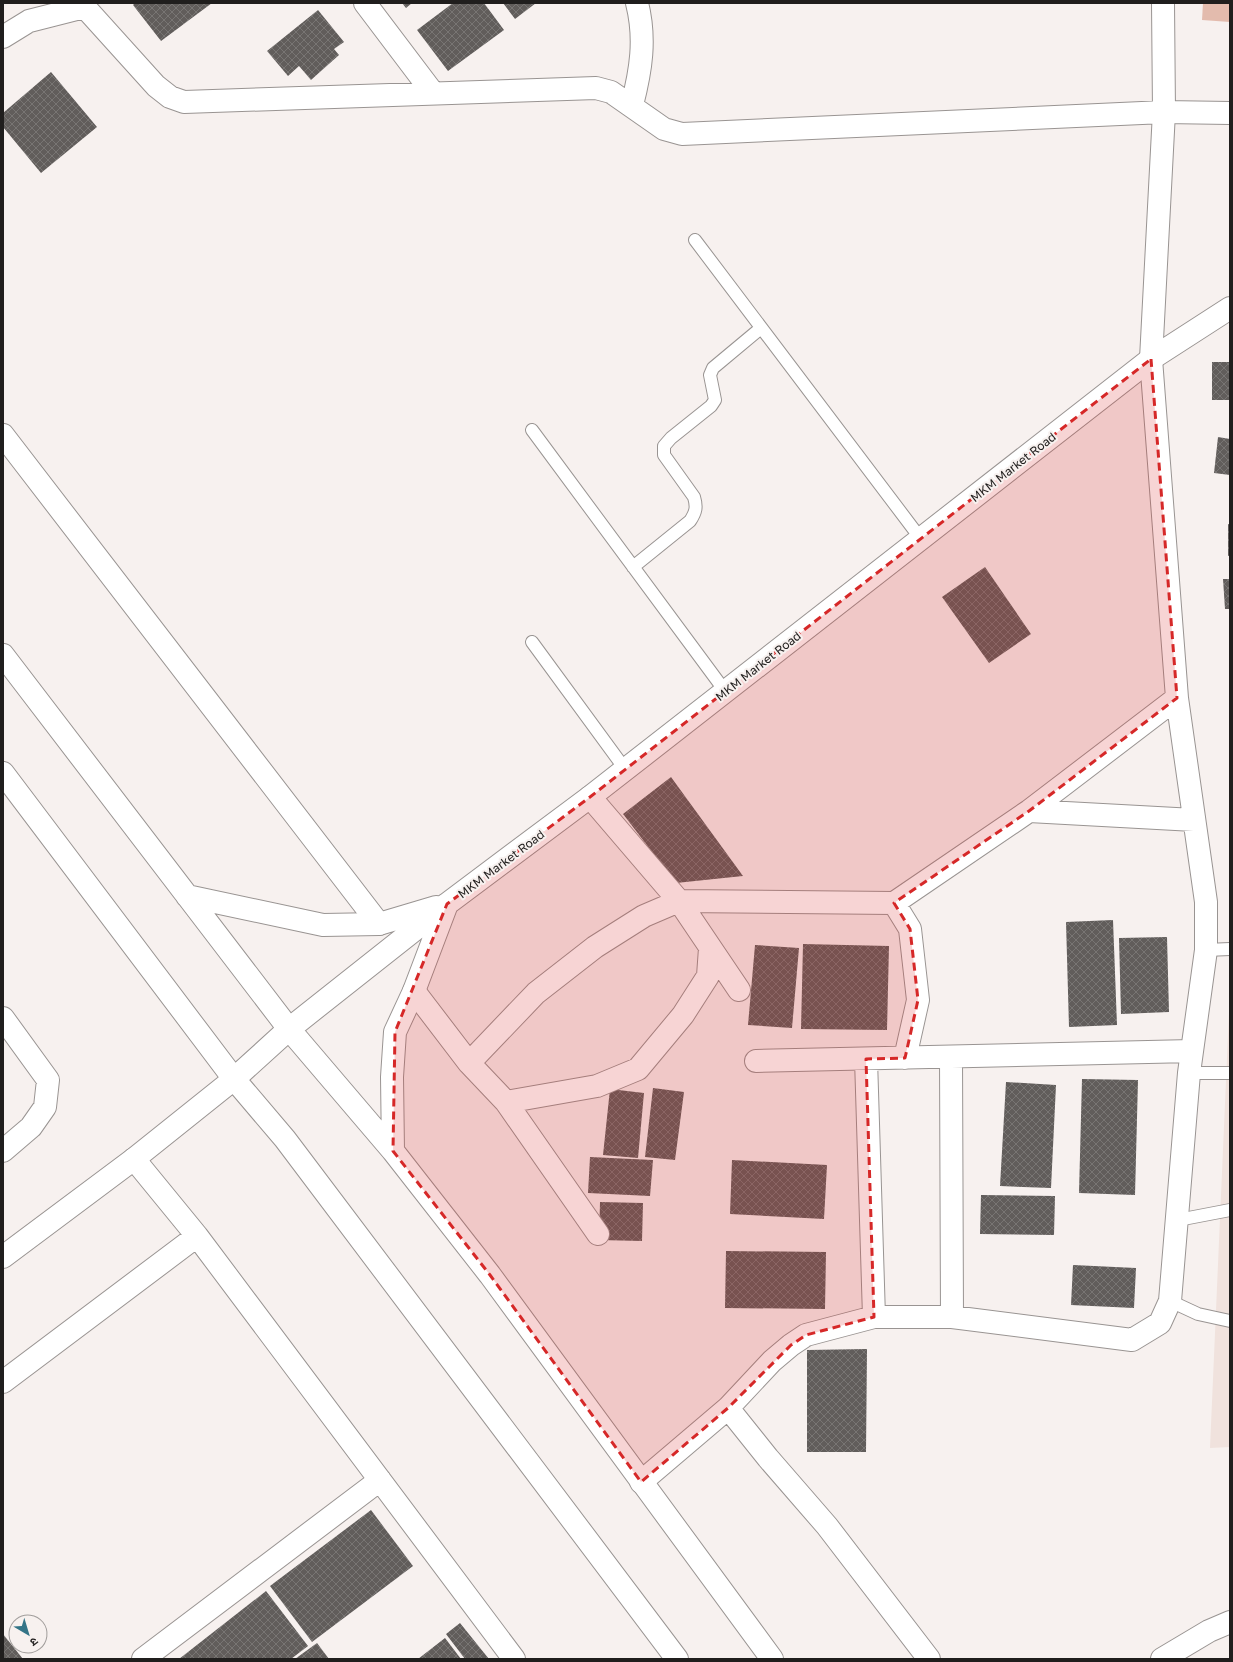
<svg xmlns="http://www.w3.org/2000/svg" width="1233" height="1662" font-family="'Golos Text','Noto Sans Devanagari',sans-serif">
  <defs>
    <pattern id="building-cross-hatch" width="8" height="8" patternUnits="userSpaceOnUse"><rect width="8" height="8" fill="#615d5b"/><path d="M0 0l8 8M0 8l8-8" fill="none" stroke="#787573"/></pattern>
  </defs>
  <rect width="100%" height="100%" fill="#f7f1ef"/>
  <path fill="#f0e2dd" d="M1230 989V1447L1210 1448Z"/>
  <path fill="#e3bbad" d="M1203 3H1230V22L1202 20Z"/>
  <path fill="url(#building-cross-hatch)" d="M135 3H212L161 41 133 5Z
    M402 3H412L406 8Z
    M453 3H484L504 30 448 71 417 30Z
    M503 3H536L515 19Z
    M318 10 344 42 334 49 339 55 311 80 299 66 288 76 267 51Z
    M51 72 97 127 41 173 3 127V113Z
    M1212 362H1230V400H1212Z
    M1218 437 1230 439V475L1214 473Z
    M1228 524H1230V556H1228Z
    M985 567 1031 634 989 663 942 597Z
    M1223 579H1230V609H1225Z
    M671 777 743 876 676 883 623 814Z
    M1113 920 1117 1025 1069 1027 1066 922Z
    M1167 937 1169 1012 1121 1014 1119 938Z
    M803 944 889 946 887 1030 801 1029Z
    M755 945 799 948 792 1028 748 1025Z
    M1082 1079 1138 1080 1135 1195 1079 1193Z
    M1006 1082 1056 1085 1051 1188 1000 1186Z
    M653 1088 684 1092 675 1160 645 1157Z
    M610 1089 644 1093 638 1158 603 1155Z
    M590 1157 653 1160 650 1196 588 1193Z
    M732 1160 827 1165 824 1219 730 1214Z
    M981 1195 1055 1196 1054 1235 980 1234Z
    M600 1202 643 1203 642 1241 599 1240Z
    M726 1251 826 1252 825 1309 725 1308Z
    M1073 1265 1136 1268 1134 1308 1071 1305Z
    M867 1349 866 1452H807V1350Z
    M371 1510 413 1566 312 1642 270 1586Z
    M266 1591 308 1646 291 1659H179Z
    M460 1623 489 1659H465L446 1634Z
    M3 1634 23 1659H3Z
    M445 1638 461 1659H418Z
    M317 1643 329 1659H295Z"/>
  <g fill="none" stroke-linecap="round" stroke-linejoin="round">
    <defs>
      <path id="lane" d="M695 240 921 539
        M532 430 725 691
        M633 567 690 521C696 512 697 507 694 497L664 455V446L671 438 711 406 715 400 710 375 713 368 761 328
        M532 642 625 769
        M1206 950 1230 949
        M1189 1073H1230
        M1178 1220 1230 1210
        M1170 1301 1198 1314 1230 1321"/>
      <path id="street" d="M81 3 156 86 170 97 184 102 596 88 611 92 664 129 682 134 1164 112 1230 113
        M365 3 433 93
        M3 37 29 21 84 7
        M632 105C641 70 646 39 637 3
        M3 435 379 924
        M590 797 679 901 894 903 1029 811 1177 698
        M1029 811 1194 820
        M894 903 910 929 918 1000 905 1058
        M414 991 469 1063 506 1102 598 1234
        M3 1018 48 1080 45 1107 31 1127 3 1151
        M951 1057 952 1317
        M866 1059 874 1317
        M756 1061 1192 1051
        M469 1063 536 993 595 947 644 916 679 901 739 990
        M506 1102 597 1086 638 1069 683 1015 708 976 710 948
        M134 1159 197 1236 514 1659
        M3 1382 197 1236
        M728 1408 768 1458 827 1526 929 1659
        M641 1482 728 1408 772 1361 791 1345 806 1335 874 1317H952L1132 1340 1160 1323 1170 1301 1189 1073 1206 950V902L1177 698 1151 359 1164 112 1163 3
        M143 1659 380 1480
        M1162 1659 1209 1631 1230 1622"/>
      <path id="secondary" d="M3 655 289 1029 393 1151 490 1275 772 1659
        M3 773 234 1079 285 1139 677 1659
        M187 896 323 925 379 924 436 907
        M393 1151 392 1077 395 1032 414 991 447 904
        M3 1257 134 1159 234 1079 289 1029 447 904 590 797 1151 359 1230 308"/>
    </defs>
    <use href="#lane" stroke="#999492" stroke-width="14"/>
    <use href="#street" stroke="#999492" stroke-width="24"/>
    <use href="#secondary" stroke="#999492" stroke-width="24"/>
    <use href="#lane" stroke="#fff" stroke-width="12"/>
    <use href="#street" stroke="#fff" stroke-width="22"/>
    <use href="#secondary" stroke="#fff" stroke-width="22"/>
  </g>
  <path fill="#d62828" fill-opacity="0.2" stroke="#d62828" stroke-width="3" stroke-dasharray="8 5" stroke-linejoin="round" d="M1151 359 1177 698 1029 811 894 903 910 929 918 1000 905 1058 866 1059 874 1317 806 1335 791 1345 728 1408 641 1482 490 1275 393 1151 395 1032 447 904 590 797Z"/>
  <g text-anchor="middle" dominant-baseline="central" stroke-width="4" stroke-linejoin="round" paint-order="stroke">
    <g font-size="12" fill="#201e1d" stroke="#f7f1ef">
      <text transform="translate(1013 467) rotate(-38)">MKM Market Road</text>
      <text transform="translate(758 666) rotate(-38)">MKM Market Road</text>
      <text transform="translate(501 864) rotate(-37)">MKM Market Road</text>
    </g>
  </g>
  <rect width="1233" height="1662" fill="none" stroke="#201e1d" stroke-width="8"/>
  <g transform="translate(28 1634) rotate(142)"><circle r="19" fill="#f7f1ef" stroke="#a19d9b"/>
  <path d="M0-3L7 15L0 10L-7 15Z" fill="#337487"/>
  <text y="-6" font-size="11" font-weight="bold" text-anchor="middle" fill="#201e1d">उ</text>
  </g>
</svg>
